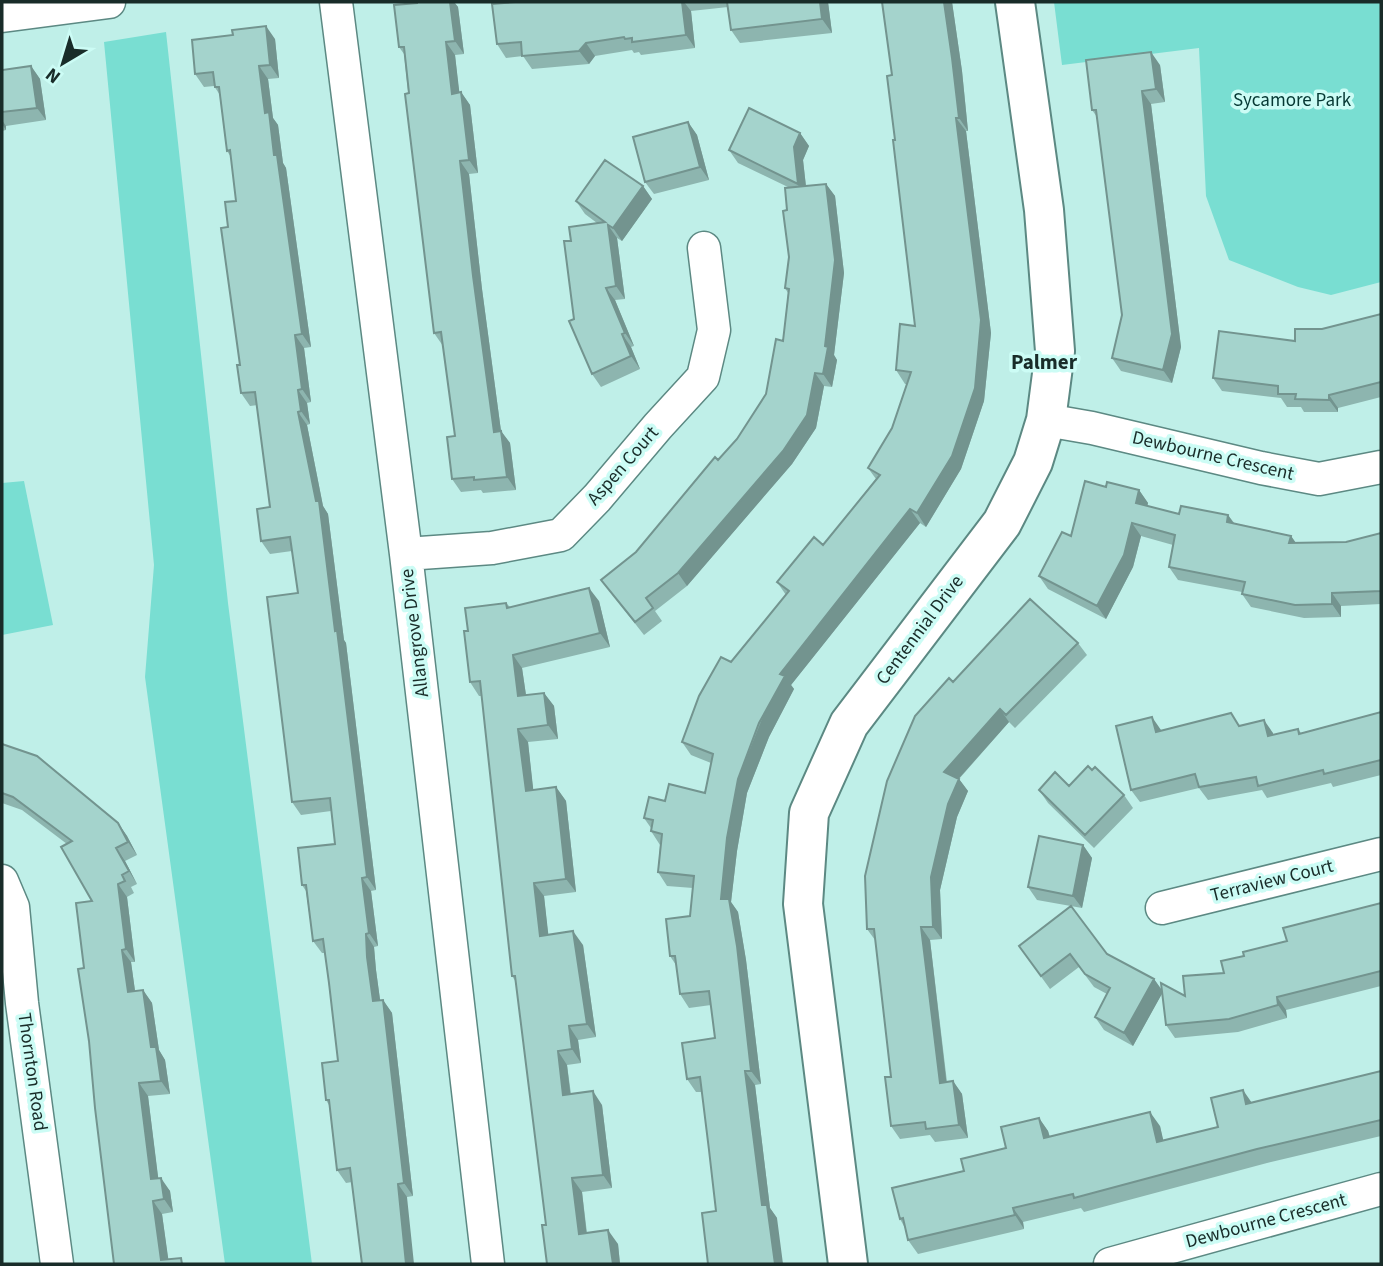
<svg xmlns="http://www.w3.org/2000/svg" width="1383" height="1266" font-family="'Source Sans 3',sans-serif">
  <rect width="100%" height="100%" fill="#bfefe8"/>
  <path fill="#79ded2" d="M1054 2H1381V282L1331 295 1298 287 1229 260 1206 196 1199 48 1062 65Z
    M166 32 228 603 312 1264H225L145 677 154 565 104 42Z
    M24 481 53 625 2 635V483Z"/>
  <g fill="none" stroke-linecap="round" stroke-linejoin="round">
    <defs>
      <path id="minor" d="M336 2 406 554 488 1264
        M2 16 109 2
        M1046 420 1092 428 1261 468 1319 479 1381 467
        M406 554 492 548 561 535 597 498 658 426 703 377 714 330 704 248
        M2 881 13 907 22 1003 57 1264
        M1162 908 1381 854
        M1110 1264 1381 1189"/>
      <path id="tertiary" d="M848 1264 803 904 809 813 849 724 1002 523 1033 462 1046 420 1055 351 1044 210 1015 2"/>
    </defs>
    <use href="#minor" stroke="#5c8983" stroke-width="35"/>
    <use href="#tertiary" stroke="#5c8983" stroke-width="42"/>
    <use href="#minor" stroke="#fff" stroke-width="32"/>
    <use href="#tertiary" stroke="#fff" stroke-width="38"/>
  </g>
  <path fill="#8db5af" d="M417 2H454L458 7 464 54 455 55 459 93 461 92 470 105 478 173 469 174 482 289 501 431 510 443 516 490 483 493 481 490 461 492 452 479 455 436 443 346 434 333 404 54 399 47Z
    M515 2H828L832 33 740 43 731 30 728 7 691 11 695 48 641 55 639 52 634 53 632 50 595 56 589 64 532 69 523 56 506 58 497 44Z
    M882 2H952L962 71 968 131H966L991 333 984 401 961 469 926 527 920 523 791 685 794 689 769 737 747 793 737 851 731 902 738 912 746 960 761 1084 755 1085 770 1208 777 1218 716 1211 702 1092H696L687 1079 715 1038 711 1005 689 1008 680 994 676 965 670 956 690 916 693 888 667 886 658 872 660 845 651 831V828L644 818 665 801 705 793 711 763 691 755 682 742 731 662 786 595 777 582 823 545 876 479 868 468 892 428 907 384H905L896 370 915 326 895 140 892 75Z
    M275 39 279 78 268 79 273 118 278 125 283 163 286 168 311 347 304 348 311 402 307 403 310 424 307 425 323 506 328 514 344 640 346 643 376 890 371 891 378 946 374 947 376 970 380 1000H383L392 1013 413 1196 407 1197 360 1243 352 1182 346 1183 337 1170 329 1105 326 1100 338 1061 325 953H322L313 941 306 891 302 885 335 844 331 811 301 815 292 802 298 593 292 551 270 554 261 541 270 507 257 405 250 406 241 393 240 365 228 227 236 201 231 157 227 151 220 95 214 86 204 87 195 74Z
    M1160 65 1165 102 1151 104 1181 347 1172 383 1121 371 1112 358 1122 315 1097 117 1092 110Z
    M31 66 40 79 46 120 6 126V130L2 131V70Z
    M688 122 697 135 709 180 654 194 645 182Z
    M800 133 809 146 803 160 806 186 826 184 835 196 844 273 834 355 837 360 832 387 824 386 816 428 792 464 687 586 655 611 662 621 644 635 601 580 636 552 737 439 766 394 783 341 788 293 785 288 789 257 787 210 790 188 738 163 729 150Z
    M643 186 652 199 622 241 617 238 625 299 615 300 634 346 631 347 640 369 601 387 592 374 574 319 571 241 597 223 585 214 576 201Z
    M1381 314V397L1338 408V412H1304L1301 407H1287L1281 398 1222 391 1213 378 1322 329Z
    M1106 487 1139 490 1148 503 1147 506 1179 514 1228 515 1235 524 1291 536 1296 543 1346 542 1381 533V604L1341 606V617L1304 618 1251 607 1242 594V592L1178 580 1169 567 1173 545 1141 536 1133 567 1106 619 1048 589 1039 576 1071 536Z
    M599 601 610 647 522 668 526 695 544 693 554 706 558 739 528 742 533 790 556 787 566 801 576 892 544 896 548 935 583 945 596 1037 578 1040 581 1063 567 1065 571 1094 602 1105 612 1188 582 1192 587 1233 618 1244 620 1264H547L546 1225 516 982 512 976 482 696H479L470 682 506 603 510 607Z
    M1078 643 1087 655 1015 728 1009 722 959 779 968 791 957 817 940 890 942 939 930 940 947 1082 953 1081 962 1094 968 1138 935 1142 930 1135 900 1139 891 1126V1077L875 940 867 929 953 682Z
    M1381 712V775L1333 787 1331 783 1267 798 1262 790 1208 800 1199 788 1140 802 1131 790 1240 726 1273 733V735L1298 729 1301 733Z
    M2 744 118 823 127 836 137 855 125 861 137 884 131 887 134 893 127 897 135 962H131L135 991 143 990 152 1003 159 1050 165 1060 170 1094 148 1096 158 1178 170 1191 173 1212 162 1214 168 1259 114 1264 84 968 92 901 67 844 22 810 2 803Z
    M1069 786 1124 795 1133 808 1094 848 1048 803 1039 790Z
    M1083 845 1092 858 1082 908 1037 900 1028 887Z
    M1381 903V986L1286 1010 1287 1018 1238 1032 1175 1038 1166 1025 1162 993 1133 1046 1104 1030 1095 1017 1107 994 1094 987 1079 967 1050 989 1019 946 1107 954 1154 979 1162 990 1185 996 1224 973 1244 956 1287 941Z
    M1381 1071V1136L1267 1163 1084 1212 1081 1208 1023 1222 1024 1229 918 1254 908 1240 905 1228 900 1219 964 1171 1006 1148 1039 1118 1048 1131 1050 1137 1160 1126 1163 1141 1218 1127 1252 1103Z"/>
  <path fill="#73948f" d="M450 2H454L458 7 464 54 455 41Z
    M682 2H684L691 11 695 48 686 35Z
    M820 2H828L832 33 822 19Z
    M944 2H952L962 71 968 131 959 118Z
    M266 26 275 39 279 78 270 65Z
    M446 42 455 55 461 106 452 94Z
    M586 43 595 56 589 64 579 51Z
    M1151 52 1160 65 1165 102 1156 89Z
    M31 66 40 79 46 120 37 108Z
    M259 66 268 79 273 118 278 125 283 163 286 168 311 347 302 334 274 155 265 113Z
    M1142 91 1151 104 1181 347 1172 383 1163 370Z
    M461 92 470 105 478 173 469 160Z
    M956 118 966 131 991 333 984 401 961 469 926 527 917 513Z
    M2 120 6 126V130L2 124Z
    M688 122 697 135 709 180 700 167Z
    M800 133 809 146 803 160 807 196 798 184 794 147Z
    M460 161 469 174 482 289 501 431 510 443 516 490 507 477 494 432 473 276Z
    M826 184 835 196 844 273 834 355 837 360 832 387 823 374 825 346Z
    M643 186 652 199 622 241 613 228Z
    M608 225 617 238 625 299 616 286Z
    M606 288 615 300 634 346 625 333Z
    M622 334 631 347 640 369 631 356Z
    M295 335 304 348 311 402 302 389Z
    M815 373 824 386 816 428 792 464 687 586 678 573Z
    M298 390 307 403 310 424 301 411Z
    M1329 395 1338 408V412L1329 400Z
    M298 412 307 425 323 506 328 514 344 640 346 643 376 890 367 877 335 631 316 501Z
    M1139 490 1148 503 1145 516 1136 503Z
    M910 509 920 523 791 685 794 689 769 737 747 793 737 851 731 902 738 912 746 960 761 1084 751 1071 721 899 727 838 738 779 780 674Z
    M1228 515 1237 528 1227 522Z
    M1132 523 1141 536 1133 567 1106 619 1097 606Z
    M1291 536 1300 549 1289 543Z
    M589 588 599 601 610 647 600 633Z
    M1332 593 1341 606V617L1332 604Z
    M513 655 522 668 528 709 518 696Z
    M544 693 554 706 558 739 548 725Z
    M1000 709 1009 722 953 785 944 772Z
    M1152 717 1161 730 1165 745 1156 732Z
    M1264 720 1273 733 1276 749 1268 736Z
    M518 729 528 742 535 805 526 791Z
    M959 779 968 791 957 817 940 890 942 939 933 927 931 877 948 804Z
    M556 787 566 801 576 892 566 879Z
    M118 823 127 836 137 855 128 842Z
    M1083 845 1092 858 1082 908 1073 896Z
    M116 848 125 861 137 884 129 871Z
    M362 878 371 891 378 946 369 933Z
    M534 883 544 896 550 949 540 936Z
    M118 884 127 897 135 962 126 949Z
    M921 927 930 940 948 1096 940 1083Z
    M573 931 583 945 596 1037 587 1024Z
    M366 934 374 947 376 970 382 1014 373 1001 367 957Z
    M122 950 131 962 137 1005 128 992Z
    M1154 979 1163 992 1133 1046 1124 1033Z
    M143 990 152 1003 159 1050 165 1060 170 1094 161 1081 151 1047Z
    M1277 997 1286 1010 1287 1018 1278 1005Z
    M383 1000 392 1013 413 1196 404 1183Z
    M569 1026 578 1040 581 1063 572 1049Z
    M558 1051 567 1065 572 1108 563 1095Z
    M745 1071 755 1085 770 1208 777 1218 783 1264H775L762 1205Z
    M953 1081 962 1094 968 1138 959 1125Z
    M139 1083 148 1096 160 1192 151 1179Z
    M1243 1090 1252 1103 1246 1104Z
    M593 1091 602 1105 612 1188 603 1175Z
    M1150 1112 1160 1126 1167 1156 1157 1142Z
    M1039 1118 1048 1131 1054 1152 1044 1138Z
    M161 1178 170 1191 173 1212 164 1199Z
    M572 1178 582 1192 588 1247 579 1234Z
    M398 1184 407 1197 414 1264H406Z
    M153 1201 162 1214 169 1264 161 1260Z
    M1013 1208 1023 1222 1024 1229 1015 1215Z
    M608 1230 618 1244 620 1264H613Z"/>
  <path fill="#a4d3cc" stroke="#73948f" stroke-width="2" d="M417 2H450L455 41 446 42 452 94 461 92 469 160 460 161 473 276 494 432 501 431 507 477 474 480V477L452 479 447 437 455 436 441 332 434 333 405 94 409 93 404 47H399L394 5 417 3Z
    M515 2H682L686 35 632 42V38L625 39 624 37 586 43 579 51 522 56 521 42 497 44 492 4Z
    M727 2H820L822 19 731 30Z
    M882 2H944L952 58 959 118H956L981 320 975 388 952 456 917 513 910 509 780 674 785 676 759 723 738 779 727 838 721 899H729L737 946 751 1071H745L762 1205H767L775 1264H708L702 1213 716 1211 709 1150 700 1077 687 1079 682 1043 715 1038 709 991 680 994 675 956H670L666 919 690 916 694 876 658 872 662 834 651 831 653 820 644 818 649 797 665 801 669 784 705 793 713 754 682 742 699 696 721 657 731 662 789 591 777 582 814 537 823 545 880 475 868 468 892 428 911 372 896 370 900 324 915 326 893 140H895L887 76 892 75Z
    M266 26 270 65 259 66 265 113 269 112 274 155H277L302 334 295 335 302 389 298 390 301 411 298 412 316 501H319L335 631 337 630 367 877 362 878 369 933 366 934 367 957 373 1001 383 1000 404 1183 398 1184 406 1264H362L350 1168 337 1170 329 1100H326L322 1063 338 1061 329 983 323 939 313 941 306 885H302L298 848 335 844 330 798 292 802 267 597 298 593 290 537 261 541 257 509 270 507 255 392 241 393 237 365H240L221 228 228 227 225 202 236 201 230 150 227 151 219 87H215L213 72 195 74 192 40 233 35 232 30Z
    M1151 52 1156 89 1142 91 1172 334 1163 370 1112 358 1122 315 1096 110H1092L1086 60Z
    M31 66 37 108 2 112V70Z
    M749 108 800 133 794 147 798 184 729 150Z
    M688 122 700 167 645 182 633 137Z
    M605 160 643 186 613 228 608 225 616 286 606 288 625 333 622 334 631 356 592 374 569 321 574 319 564 241H571L569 227 605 222 576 201Z
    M826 184 835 260 825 346 828 347 823 374 815 373 807 415 783 451 678 573 646 598 653 608 635 622 601 580 636 552 715 457 718 460 737 439 766 394 776 339 783 341 789 289 785 288 789 257 783 211 787 210 785 188Z
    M1381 314V382L1329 395V400L1295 399 1296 394H1278V386L1213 378 1219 331 1295 341V329H1322Z
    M1085 481 1106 487 1107 482 1139 490 1136 503 1179 514 1181 506 1228 515 1227 522 1291 536 1289 543 1346 542 1381 533V591L1332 593V604L1295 605 1242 594 1245 582 1169 567 1175 535 1132 523 1124 555 1097 606 1039 576 1062 532 1071 536Z
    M589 588 600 633 513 655 518 696 544 693 548 725 518 729 526 791 556 787 566 879 534 883 540 936 573 931 587 1024 569 1026 572 1049 558 1051 563 1095 593 1091 603 1175 572 1178 579 1234 608 1230 613 1264H547L542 1225H546L515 976H512L480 681 470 682 464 631H468L465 608 506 603 507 608Z
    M1030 599 1078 643 1006 715 1000 709 944 772 959 779 948 804 931 877 933 927H921L940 1083 953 1081 959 1125 926 1129 925 1122 891 1126 885 1077H891L874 929H867L865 876 887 781 915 716 949 678 953 682Z
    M1381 712V760L1324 774 1323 770 1258 786 1256 777 1199 787 1195 774 1131 790 1116 726 1152 717 1156 732 1231 713 1239 726 1264 720 1268 736 1298 729 1299 734Z
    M2 744 37 756 118 823 128 842 116 848 129 871 122 875 125 881 118 884 126 949 122 950 128 992 143 990 151 1047H156L161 1081 139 1083 151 1179 161 1178 164 1199 153 1201 161 1260 181 1258 182 1264H114L95 1108 89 1041 78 969 84 968 76 903 92 901 61 847 72 841 13 797 2 793Z
    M1088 766 1092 770 1095 767 1124 795 1085 835 1039 790 1055 772 1069 786Z
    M1039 836 1083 845 1073 896 1028 887Z
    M1381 903V971L1277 997 1278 1005 1229 1019 1166 1025 1161 983 1185 996 1183 976 1224 973 1221 961 1244 956 1243 952 1287 941 1283 928Z
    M1071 906 1107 954 1154 979 1124 1033 1095 1017 1110 988 1085 974 1070 954 1041 976 1019 946Z
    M1381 1071V1120L1257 1149 1074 1198 1073 1194 1013 1208 1015 1215 908 1240 903 1218 900 1219 892 1188 964 1171 961 1159 1006 1148 1001 1127 1039 1118 1044 1138 1150 1112 1157 1142 1218 1127 1211 1098 1243 1090 1246 1104Z"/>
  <g text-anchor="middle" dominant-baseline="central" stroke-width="7" stroke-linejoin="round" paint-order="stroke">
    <g font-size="19" fill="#053833" stroke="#ccfcf5">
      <text x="1292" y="100">Sycamore Park</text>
    </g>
    <g font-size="19" fill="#192c29" stroke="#ccfcf5">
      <text transform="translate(1213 456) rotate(13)">Dewbourne Crescent</text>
      <text transform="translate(623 466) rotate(-49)">Aspen Court</text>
      <text transform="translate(920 630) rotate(-53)">Centennial Drive</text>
      <text transform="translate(415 633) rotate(-97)">Allangrove Drive</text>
      <text transform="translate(1272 881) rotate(-14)">Terraview Court</text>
      <text transform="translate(32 1072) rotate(82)">Thornton Road</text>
      <text transform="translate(1266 1221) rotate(-15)">Dewbourne Crescent</text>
    </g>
    <g font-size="21" font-weight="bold" fill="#192c29" stroke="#ccfcf5">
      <text x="1044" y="362">Palmer</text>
    </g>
  </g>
  <rect width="1383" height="1266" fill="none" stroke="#192c29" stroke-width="7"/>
  <g transform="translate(63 63) rotate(218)" stroke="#ccfcf5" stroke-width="5" paint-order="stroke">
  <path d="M0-5L12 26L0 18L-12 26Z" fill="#192c29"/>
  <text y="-10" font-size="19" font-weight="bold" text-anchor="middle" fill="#192c29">N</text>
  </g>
</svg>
